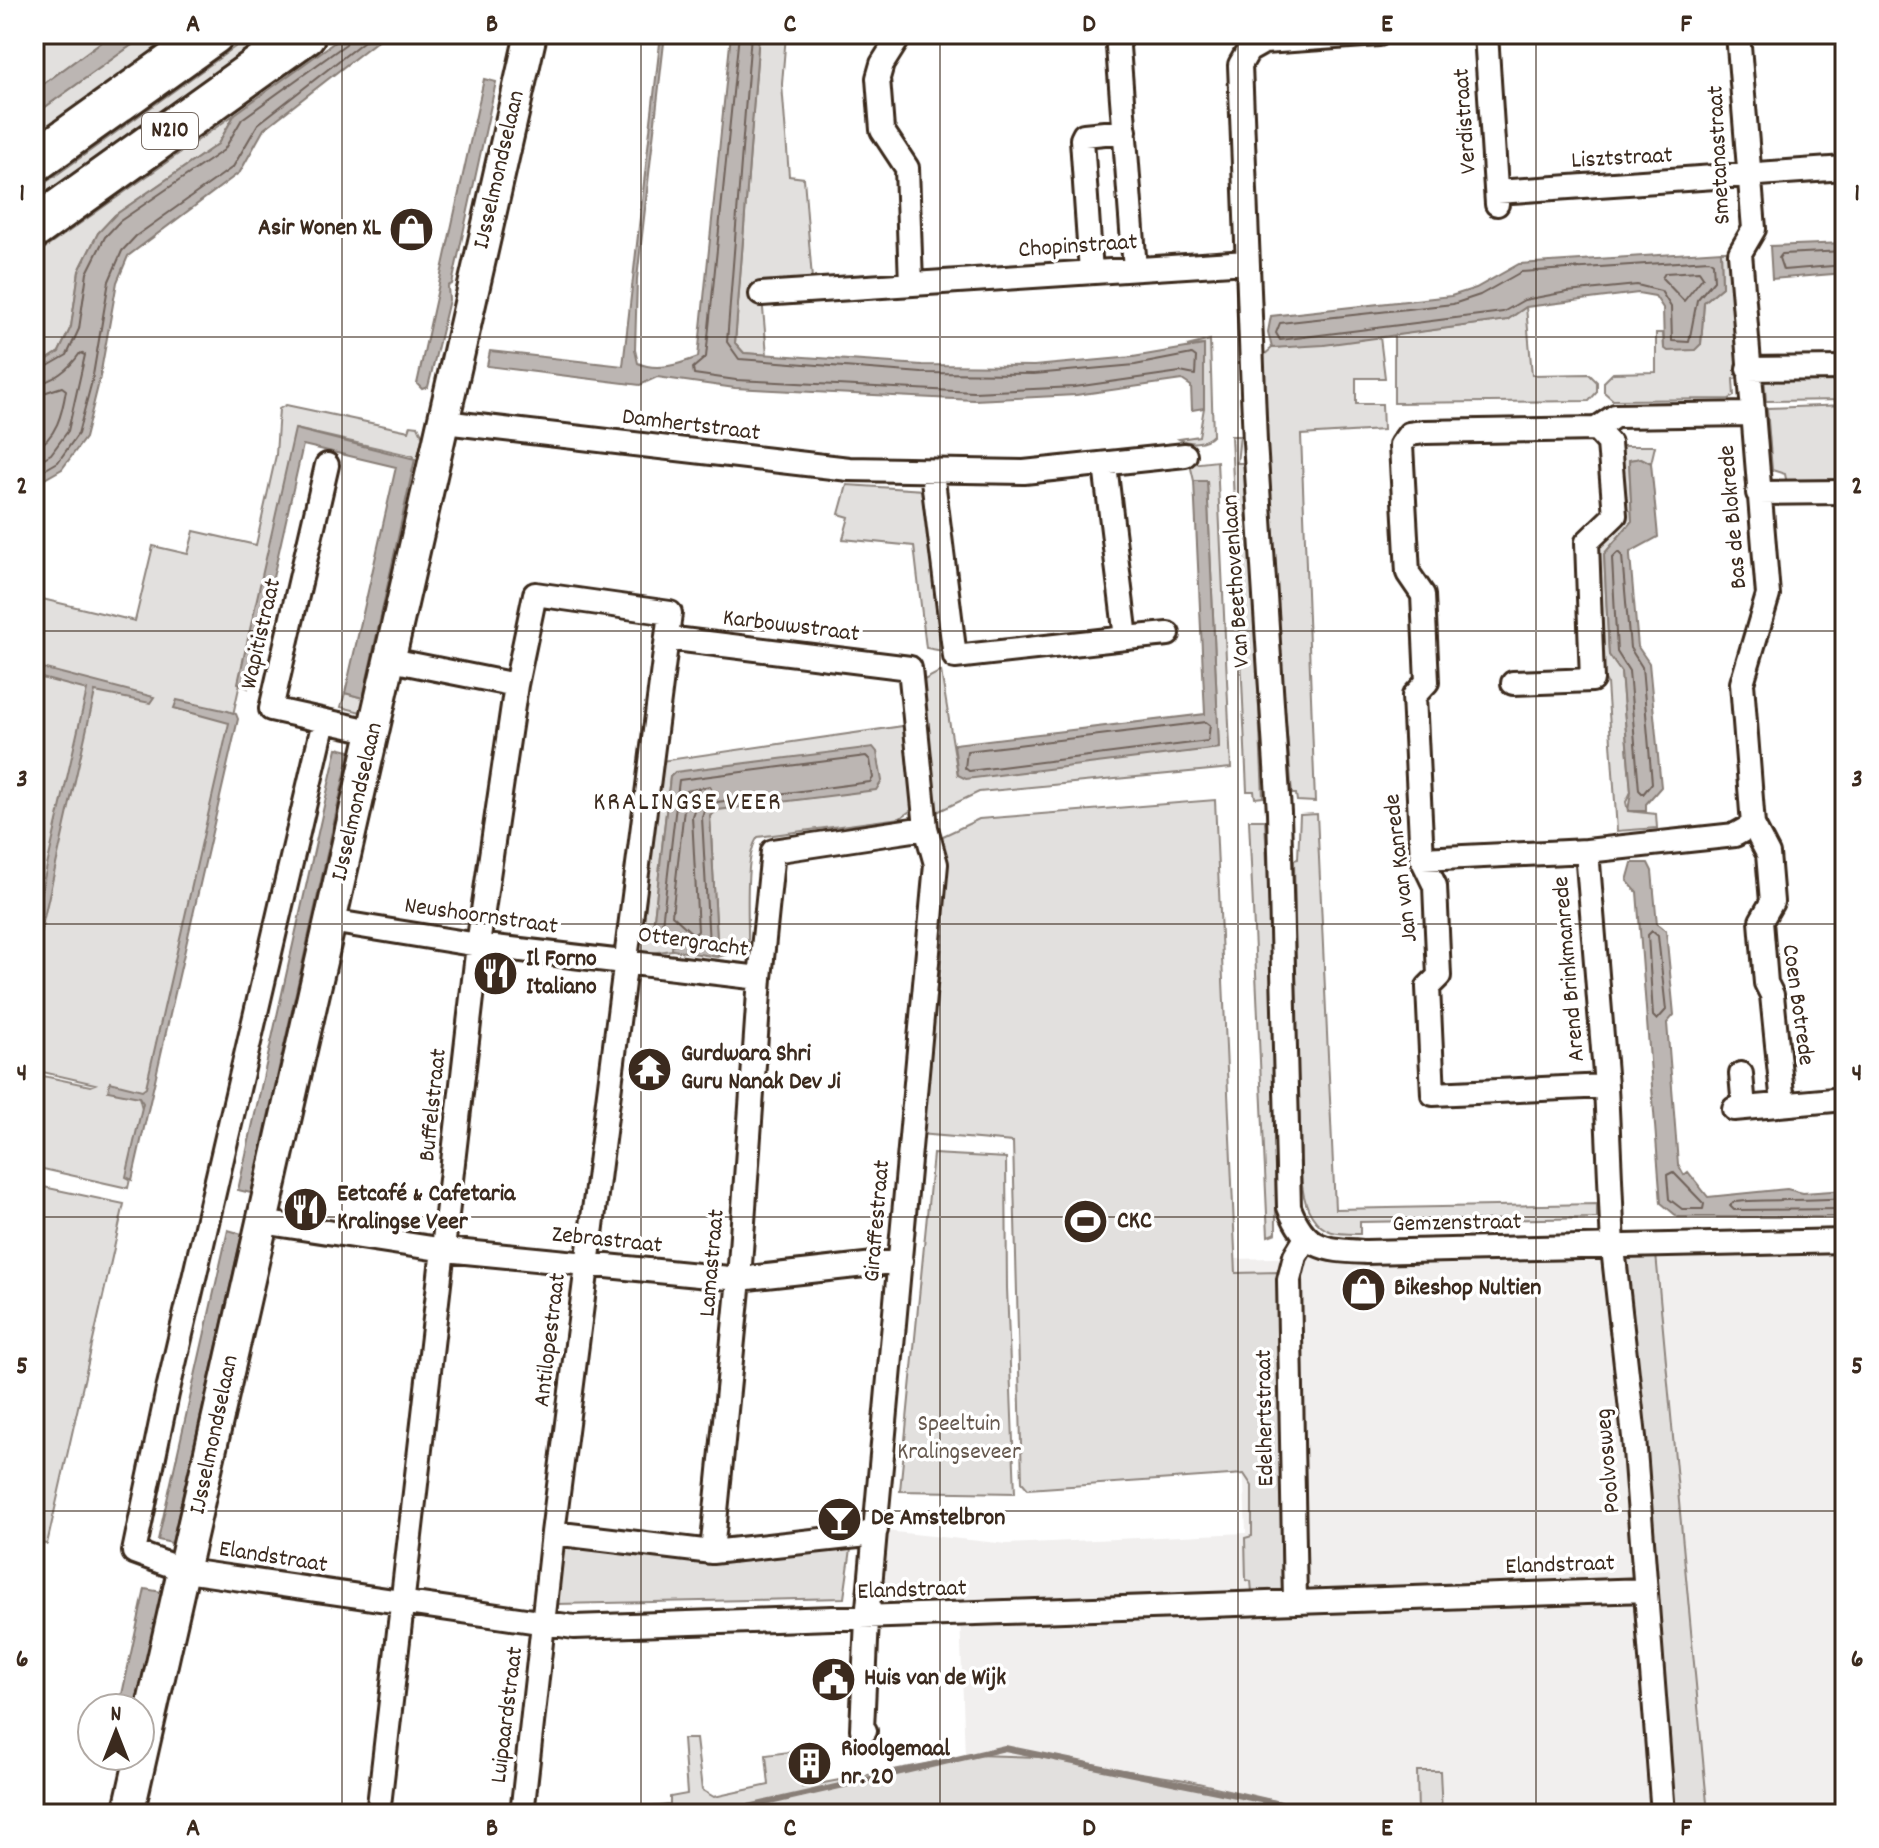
<svg xmlns="http://www.w3.org/2000/svg" width="1879" height="1848" font-family="Dekko,sans-serif">
  <rect width="100%" height="100%" fill="#fff"/>
  <filter id="ink" filterUnits="userSpaceOnUse"><feTurbulence type="fractalNoise" baseFrequency=".0125" numOctaves="2"/><feDisplacementMap in="SourceGraphic" scale="16" xChannelSelector="R" yChannelSelector="G"/><feConvolveMatrix kernelMatrix="1 2 1 2 8 2 1 2 1" color-interpolation-filters="sRGB"/></filter>
  <g filter="url(#ink)">
    <path fill="#f1efee" d="M1845 1242V1814H944L965 1757 960 1616 867 1619 876 1530 1007 1544 1246 1533 1235 1259Z"/>
    <path fill="#e2e0de" stroke="#8e857e" stroke-width="2" d="M34 34H112L34 91Z
      M147 34H179L34 137V115Z
      M253 34H282L34 215V191Z
      M759 34H786L782 84 789 176 804 178 812 279 780 282 762 297 767 355 744 353 735 343Z
      M235 114 218 144 115 215 98 233 79 271 71 327 59 352 34 368V256Z
      M1721 251H1732L1740 378 1733 379 1734 396 1729 399 1613 400 1604 392V382L1613 373 1656 372V333H1663L1664 348 1701 344 1704 302 1722 287Z
      M1526 307 1532 375 1589 374 1597 382V392L1589 401 1394 403V335L1507 320Z
      M1380 337 1385 378H1356V404H1382L1383 430 1301 435 1315 802 1297 801 1296 794H1292L1273 565 1263 356 1272 348Z
      M1210 340 1213 435C1205 444 1189 444 1179 439L1199 436 1204 408 1203 345 1187 346Z
      M1822 374 1828 379H1845V400L1766 401 1764 375Z
      M286 405 409 431 411 425 418 426 428 448 365 713 341 707 345 693 363 698 413 456 296 429 149 1096 139 1097 144 1116 128 1188 34 1167V1074L90 1086 95 1084 34 1070V597L135 621 153 546 188 554 194 531 256 545 276 455 279 409Z
      M1845 405V483L1787 484 1785 474 1772 470 1767 408Z
      M1231 436H1240L1237 463H1248L1263 797 1255 798 1254 791H1247Z
      M1620 446H1655L1651 463 1641 458 1629 460 1632 521 1604 554 1609 655 1621 672 1631 792 1626 802 1628 811 1656 814 1657 828 1617 831 1607 683 1598 666 1592 551 1620 522 1617 450Z
      M1217 461 1231 768 979 792 933 814 922 681 941 671 958 775 1219 748 1207 481H1194L1190 464Z
      M847 485 924 490 943 651 926 648 914 546 843 539 849 517 839 514Z
      M903 726 913 809 900 818 758 837C743 856 749 922 748 948L718 957 710 816 718 810 675 772 670 777 653 928 673 939 672 950 636 955 647 763Z
      M1215 800 1236 1273 1278 1272 1282 1590 1252 1592 1251 1581 1246 1580 1245 1538 1252 1536V1486L1244 1474 1028 1489 1022 1482 1013 1142 919 1134 943 836 979 819Z
      M1317 814 1335 1209 1597 1204V1218L1360 1222V1234C1339 1234 1324 1235 1312 1216 1297 1193 1302 1157 1300 1131 1296 1041 1296 950 1294 860L1298 859 1300 815Z
      M1249 820H1265L1275 1030 1276 1233 1268 1236Z
      M933 1154 1006 1158 1007 1288 1015 1493 900 1491Z
      M34 1185 124 1204 47 1544 34 1542Z
      M1656 1254 1708 1814H1675L1619 1268 1626 1255Z
      M565 1541 852 1542 844 1598 557 1604Z
      M683 1739H696L702 1790 714 1797 769 1785 766 1755 796 1751 802 1787 973 1755 1040 1757 1185 1780 1332 1814H581L670 1805V1797L687 1794Z
      M1417 1771H1440L1442 1814H1418Z"/>
    <path fill="#bcb6b3" stroke="#887e77" stroke-width="2" d="M112 34H147L34 115V91Z
      M346 34H386L264 129 240 172 128 256 117 282 99 382 85 438 62 469 34 485V368L59 352 71 327 79 271 98 233 115 215 218 144 235 114Z
      M661 34H665L637 279 635 350 638 363C657 372 680 364 698 357L731 34H759L735 343 744 353 922 365 1034 366 1133 357 1204 345V408L1192 410 1191 386 1182 380 1076 395 974 400 735 388 657 377 640 385 487 366 490 351 623 366Z
      M484 79 496 82 452 284 448 286 449 300 431 375 428 387 422 389 417 384Z
      M1845 243V273L1772 279 1770 246Z
      M1721 251 1722 287 1704 302 1701 344 1695 350 1668 351 1664 348 1663 308 1655 296 1638 293 1526 307 1507 320 1324 345 1272 348 1268 332 1271 316 1451 296 1476 288 1519 264Z
      M295 429 415 459 363 698 345 693 396 467 303 445 248 688 238 683Z
      M1641 458 1651 463 1658 537 1630 552V556L1638 647 1649 663 1661 787 1646 804V811H1628L1631 792 1621 672 1609 655 1604 554 1632 521 1629 460Z
      M1194 481H1207L1219 748 966 779 958 775 954 744 1205 714Z
      M34 666 154 697 150 703 95 692 34 962V923L87 690 34 676Z
      M177 700 228 711 236 714 238 719 132 1180 126 1177 143 1103 139 1097 108 1091 110 1082 142 1090 146 1087 229 723 174 708Z
      M873 747 877 752 882 781 876 790 718 810 710 816 718 957 672 950 673 939 653 928 670 777 675 772Z
      M337 748 350 751 251 1193 238 1190Z
      M1632 863H1648L1652 871 1657 924 1666 931 1674 1015 1667 1023 1678 1164 1684 1175 1688 1172 1708 1197 1787 1189 1803 1193 1845 1190V1217H1678L1661 1203 1637 892 1627 881Z
      M228 1230 242 1234 172 1543 158 1540Z
      M145 1589 162 1592 136 1708H119Z"/>
    <g fill="none" stroke-linecap="round" stroke-linejoin="round">
      <path stroke="#6f625a" stroke-width="2" d="M739 34 706 357 693 368 694 374 736 380 974 392 1075 387 1180 372 1195 375 1196 357 1192 354 1135 365 1034 374 922 373 739 359 727 342 751 34
        M1845 251 1782 254 1779 258 1783 270 1845 265
        M1709 260 1713 263 1714 280 1697 300 1689 342 1672 341 1671 307 1661 291 1637 285 1567 292 1524 300 1503 312 1280 340 1276 333 1280 323 1453 304 1480 295 1521 272Z
        M1699 271 1703 277 1684 301 1662 278 1665 273Z
        M34 374 67 355 79 329 87 273 105 237 120 221 224 150 242 119 346 44 349 34
        M34 384C52 383 70 368 80 353L85 355 68 431 51 454 34 464
        M34 396 62 387 66 390C62 414 57 437 34 450
        M34 476 58 462 78 434 92 381 109 281 122 251 136 236 233 167 258 124 373 34
        M1618 552 1622 556 1630 648 1642 667 1652 783 1643 794 1639 790 1629 671 1617 652 1612 558Z
        M1206 722 1210 725 1208 741 969 771 965 768 967 751Z
        M866 756 870 760 873 778 870 782 717 802 704 810 702 817 709 945 683 943 678 933 662 924 679 780Z
        M710 786 712 792 696 805 692 816 698 931 694 935 672 915 686 791Z
        M1652 931 1658 936 1666 1010 1657 1020 1653 1016 1648 935Z
        M1673 1172 1704 1204 1703 1209H1682L1669 1199 1667 1175Z
        M1845 1198C1807 1201 1771 1199 1733 1202L1730 1206 1734 1210 1845 1209"/>
      <path stroke="#887e77" stroke-width="6" d="M718 1814 1005 1748 1329 1814"/>
      <defs>
        <path id="street" d="M901 34 882 64 878 78 882 130 907 168 911 284
          M1379 34 1264 42 1248 51 1240 65 1255 442 1279 812 1289 1207C1305 1250 1325 1250 1366 1252L1845 1241
          M1486 34 1497 204
          M1118 47 1135 269
          M1497 192 1845 168
          M1091 272 1082 139 1084 135 1125 131
          M761 294 1247 262
          M1748 369 1845 368
          M444 422 849 469 1024 472 1185 455
          M327 465 271 709 375 732
          M932 472 955 657 1126 638 1105 465
          M1758 493 1845 492
          M667 638 910 668 926 828 936 864 867 1619 862 1729 865 1731
          M1126 638 1168 634
          M391 660 516 685
          M1513 683 1592 680 1587 542 1615 515 1609 443 1596 429
          M324 721 167 1394 134 1552 186 1571 574 1627 1645 1590
          M1753 825 1768 854 1772 902 1761 921 1766 983 1772 995 1783 1104
          M1587 851 1735 835 1753 825 1742 683 1768 595 1740 253 1754 229 1738 34
          M1422 859 1587 851 1606 1086 1613 1248 1634 1437 1663 1814
          M330 921 478 945 760 978 773 851 926 828
          M1741 1074 1744 1108
          M1606 1086 1433 1094 1428 987 1439 976 1435 886 1422 859 1414 696 1427 682 1423 595 1408 573 1401 445 1409 434 1424 432 1596 429 1615 416 1751 414
          M1734 1109 1845 1099
          M262 1222 445 1250 739 1279 901 1261
          M553 1533 712 1552 858 1536 876 1530
          M712 1552 739 1279 760 978
          M1295 1601 1289 1280 1295 1256 1306 1238
          M378 1814 478 945 516 685 535 594 670 613 553 1533 522 1814"/>
        <path id="secondary" d="M128 1814 531 34"/>
        <path id="highway" d="M34 162 213 34
          M34 228 305 34"/>
      </defs>
      <use href="#street" stroke="#3b2a1e" stroke-width="28"/>
      <use href="#secondary" stroke="#3b2a1e" stroke-width="36"/>
      <use href="#highway" stroke="#3b2a1e" stroke-width="46"/>
      <use href="#street" stroke="#fff" stroke-width="22"/>
      <use href="#secondary" stroke="#fff" stroke-width="30"/>
      <use href="#highway" stroke="#fff" stroke-width="40"/>
    </g>
  </g>
  <path fill="none" stroke="#3b2a1e" stroke-width="2" stroke-opacity="0.55" d="M342 34V1814M641 34V1814M940 34V1814M1238 34V1814M1536 34V1814M34 337H1845M34 631H1845M34 924H1845M34 1217H1845M34 1511H1845"/>
  <defs>
    <symbol id="shop-disc" viewBox="-11 -11 22 22"><circle r="9.5" fill="#3b2a1e" stroke="#fff"/><path d="M-5-2.5h2.3a2.7 3.5 0 0 1 5.4 0H5L5.5 6h-11ZM-1.5-2.5h3a1.5 2.3 0 0 0-3 0Z" fill="#fff"/></symbol>
    <symbol id="restaurant-disc" viewBox="-11 -11 22 22"><circle r="9.5" fill="#3b2a1e" stroke="#fff"/><path d="M-5-6h1v4h1v-4h1v4h1v-4h1v5L-1.5 .5V6h-2V.5L-5-1ZM5-6V6H3V1.5H1.5Q1.5-4 5-6Z" fill="#fff"/></symbol>
    <symbol id="temple-disc" viewBox="-11 -11 22 22"><circle r="9.5" fill="#3b2a1e" stroke="#fff"/><path d="M0-6L5-2H3V0L6.5 2.5H4V6H1.5V3h-3V6H-4V2.5H-6.5L-3 0V-2H-5Z" fill="#fff"/></symbol>
    <symbol id="stadium-disc" viewBox="-11 -11 22 22"><circle r="9.5" fill="#3b2a1e" stroke="#fff"/><path d="M0-5a6.5 5 0 1 0 0 10a6.5 5 0 1 0 0-10ZM-3.5-1.8h7v3.6h-7Z" fill="#fff"/></symbol>
    <symbol id="bar-disc" viewBox="-11 -11 22 22"><circle r="9.5" fill="#3b2a1e" stroke="#fff"/><path d="M-6-5H6L.8 .8V4.5H3.5V6h-7V4.5H-.8V.8Z" fill="#fff"/></symbol>
    <symbol id="civic-disc" viewBox="-11 -11 22 22"><circle r="9.5" fill="#3b2a1e" stroke="#fff"/><path d="M-.6-6.5H3V-4.5H.6V-3L4-1V1h2V6H-6V1h2V-1L-.6-3ZM-1.2 2.5V6h2.4V2.5Z" fill="#fff"/></symbol>
    <symbol id="building-disc" viewBox="-11 -11 22 22"><circle r="9.5" fill="#3b2a1e" stroke="#fff"/><path d="M-4-6H4V6H1V3H-1V6H-4ZM-2.5-4.3h1.7v1.8h-1.7ZM.8-4.3h1.7v1.8H.8ZM-2.5-1h1.7V.8h-1.7ZM.8-1h1.7V.8H.8Z" fill="#fff"/></symbol>
  </defs>
  <g fill-rule="evenodd">
    <use href="#shop-disc" x="386" y="204" width="51" height="51"/>
    <use href="#restaurant-disc" x="470" y="948" width="51" height="51"/>
    <use href="#temple-disc" x="624" y="1044" width="51" height="51"/>
    <use href="#restaurant-disc" x="280" y="1184" width="51" height="51"/>
    <use href="#stadium-disc" x="1060" y="1196" width="51" height="51"/>
    <use href="#shop-disc" x="1338" y="1264" width="51" height="51"/>
    <use href="#bar-disc" x="814" y="1494" width="51" height="51"/>
    <use href="#civic-disc" x="808" y="1654" width="51" height="51"/>
    <use href="#building-disc" x="784" y="1738" width="51" height="51"/>
  </g>
  <g text-anchor="middle" dominant-baseline="central" stroke-width="7" stroke-linejoin="round" paint-order="stroke">
    <rect fill="#fff" stroke="#766a62" stroke-width="2" x="142" y="113" width="56" height="36" rx="6"/>
    <g font-size="22" font-weight="bold" fill="#3b2a1e">
      <text x="170" y="131">N210</text>
    </g>
    <g font-size="24" fill="#3b2a1e" stroke="#fff">
      <text transform="translate(1466 121) rotate(-94)">Verdistraat</text>
      <text transform="translate(1720 155) rotate(-93)">Smetanastraat</text>
      <text transform="translate(1622 159) rotate(-3)">Lisztstraat</text>
      <text transform="translate(500 170) rotate(-77)">IJsselmondselaan</text>
      <text transform="translate(1078 247) rotate(-4)">Chopinstraat</text>
      <text transform="translate(691 426) rotate(7)">Damhertstraat</text>
      <text transform="translate(1734 517) rotate(-95)">Bas de Blokrede</text>
      <text transform="translate(1237 581) rotate(-94)">Van Beethovenlaan</text>
      <text transform="translate(791 627) rotate(7)">Karbouwstraat</text>
      <text transform="translate(262 634) rotate(-77)">Wapitistraat</text>
      <text transform="translate(358 802) rotate(-77)">IJsselmondselaan</text>
      <text transform="translate(1402 868) rotate(-97)">Jan van Kanrede</text>
      <text transform="translate(481 917) rotate(8)">Neushoornstraat</text>
      <text transform="translate(693 943) rotate(8)">Ottergracht</text>
      <text transform="translate(1570 969) rotate(-95)">Arend Brinkmanrede</text>
      <text transform="translate(1797 1005) rotate(82)">Coen Botrede</text>
      <text transform="translate(434 1105) rotate(-84)">Buffelstraat</text>
      <text transform="translate(878 1221) rotate(-85)">Giraffestraat</text>
      <text transform="translate(1457 1224) rotate(-1)">Gemzenstraat</text>
      <text transform="translate(607 1241) rotate(6)">Zebrastraat</text>
      <text transform="translate(713 1263) rotate(-85)">Lamastraat</text>
      <text transform="translate(551 1340) rotate(-83)">Antilopestraat</text>
      <text transform="translate(1266 1418) rotate(-91)">Edelhertstraat</text>
      <text transform="translate(215 1435) rotate(-78)">IJsselmondselaan</text>
      <text transform="translate(1609 1461) rotate(-95)">Poolvosweg</text>
      <text transform="translate(273 1558) rotate(9)">Elandstraat</text>
      <text transform="translate(1560 1566) rotate(-2)">Elandstraat</text>
      <text transform="translate(912 1591) rotate(-2)">Elandstraat</text>
      <text transform="translate(508 1715) rotate(-83)">Luipaardstraat</text>
    </g>
    <g font-size="24" font-weight="bold" fill="#3b2a1e" stroke="#fff" text-anchor="start">
      <text x="381" y="229" text-anchor="end">Asir Wonen XL</text>
      <text x="526" y="960">Il Forno<tspan x="526" dy="28">Italiano</tspan></text>
      <text x="681" y="1055">Gurdwara Shri<tspan x="681" dy="28">Guru Nanak Dev Ji</tspan></text>
      <text x="337" y="1195">Eetcafé &amp; Cafetaria<tspan x="337" dy="28">Kralingse Veer</tspan></text>
      <text x="1117" y="1222">CKC</text>
      <text x="1394" y="1289">Bikeshop Nultien</text>
      <text x="871" y="1519">De Amstelbron</text>
      <text x="864" y="1679">Huis van de Wijk</text>
      <text x="841" y="1750">Rioolgemaal<tspan x="841" dy="28">nr. 20</tspan></text>
    </g>
    <g font-size="24" fill="#65584e" stroke="#fff">
      <text x="959" y="1425">Speeltuin<tspan x="959" dy="28">Kralingseveer</tspan></text>
    </g>
    <g font-size="26" letter-spacing="2" fill="#3b2a1e" stroke="#fff">
      <text x="688" y="803">KRALINGSE VEER</text>
    </g>
  </g>
  <rect width="1879" height="1848" fill="none" stroke="#fff" stroke-width="88"/>
  <g transform="translate(116 1732)"><circle r="38" fill="#ffffff" stroke="#b1aaa5" stroke-width="2"/>
  <path d="M0-6L14 30L0 20L-14 30Z" fill="#3b2a1e"/>
  <text y="-12" font-size="22" font-weight="bold" text-anchor="middle" fill="#3b2a1e">N</text>
  </g>
  <rect x="44" y="44" width="1791" height="1760" fill="none" stroke="#3b2a1e" stroke-width="3"/>
  <g font-size="26" text-anchor="middle" font-weight="bold" fill="#3b2a1e">
    <text x="193" y="31">A</text>
    <text x="492" y="31">B</text>
    <text x="790" y="31">C</text>
    <text x="1089" y="31">D</text>
    <text x="1387" y="31">E</text>
    <text x="1686" y="31">F</text>
    <text x="22" y="200">1</text>
    <text x="1857" y="200">1</text>
    <text x="22" y="493">2</text>
    <text x="1857" y="493">2</text>
    <text x="22" y="786">3</text>
    <text x="1857" y="786">3</text>
    <text x="22" y="1080">4</text>
    <text x="1857" y="1080">4</text>
    <text x="22" y="1373">5</text>
    <text x="1857" y="1373">5</text>
    <text x="22" y="1666">6</text>
    <text x="1857" y="1666">6</text>
    <text x="193" y="1835">A</text>
    <text x="492" y="1835">B</text>
    <text x="790" y="1835">C</text>
    <text x="1089" y="1835">D</text>
    <text x="1387" y="1835">E</text>
    <text x="1686" y="1835">F</text>
  </g>
</svg>
